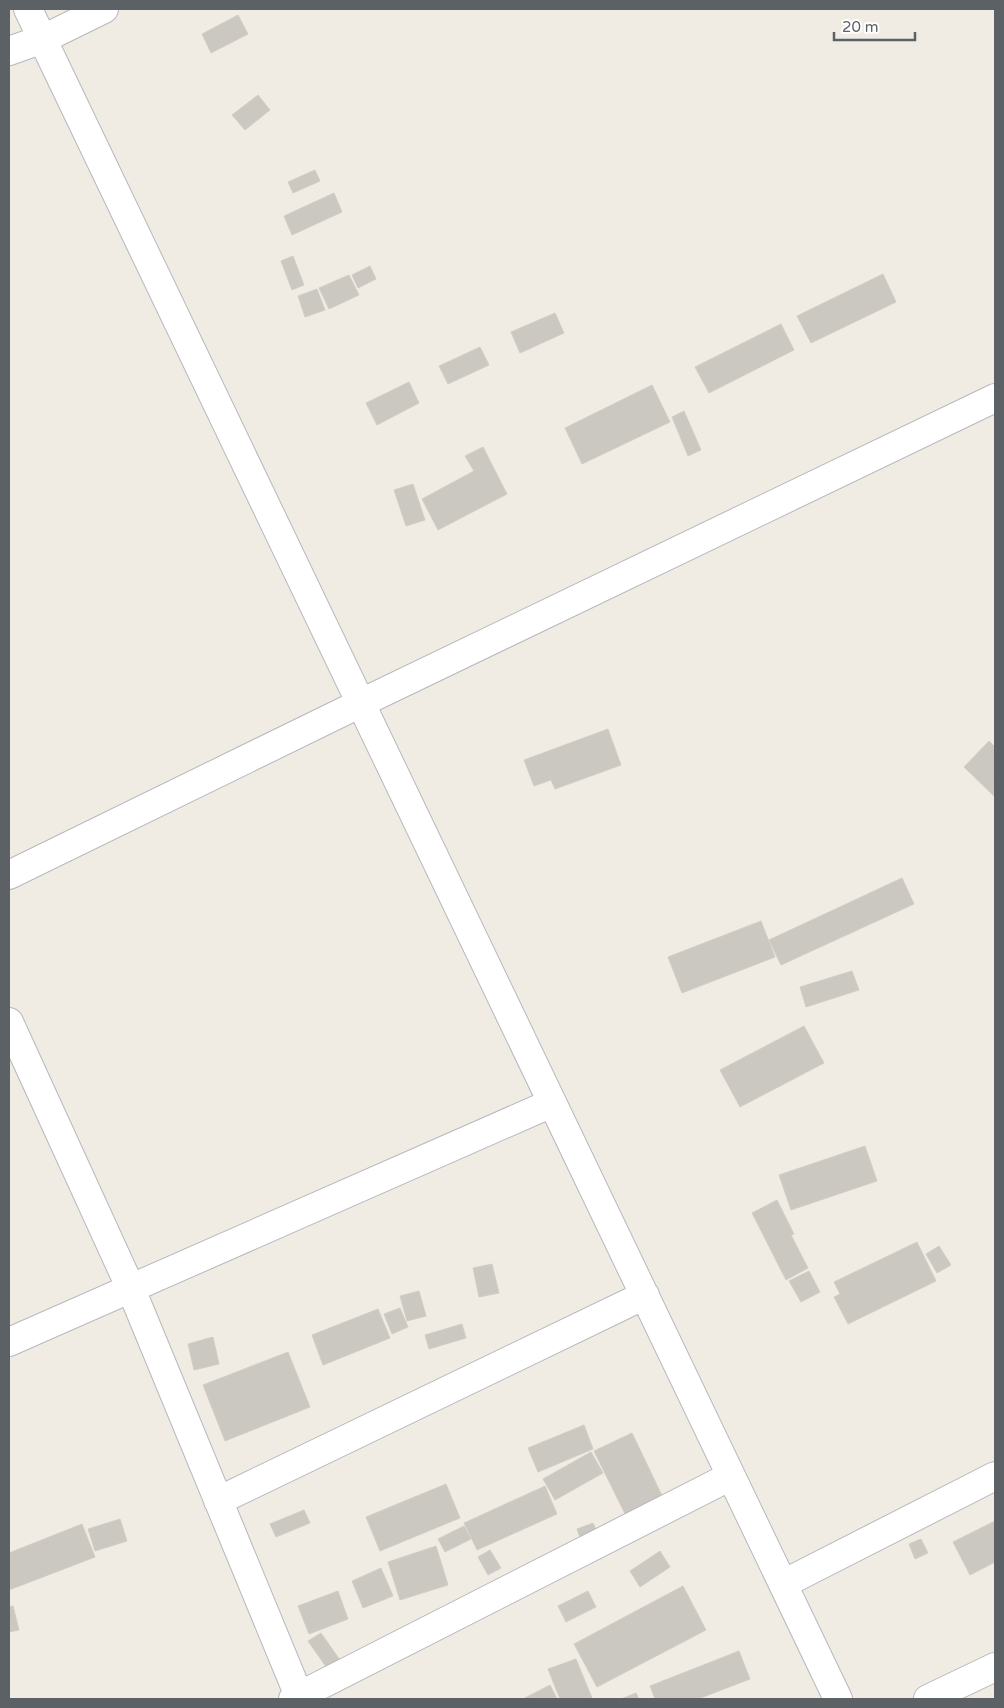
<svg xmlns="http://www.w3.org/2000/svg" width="1004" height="1708" font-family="'Varela Round',sans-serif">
  <rect width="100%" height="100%" fill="#f0ece4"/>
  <path fill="#cbc7c1" stroke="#d5cdc2" d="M238 15 248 34 211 53 202 34Z
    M258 95 270 110 245 130 232 115Z
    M315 170 320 181 293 193 288 182Z
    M334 193 342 212 292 235 284 216Z
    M293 256 304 285 292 290 281 261Z
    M370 266 376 279 358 288 352 275Z
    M883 274 896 302 811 343 797 316Z
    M349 275 359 295 329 309 319 288Z
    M317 289 325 310 305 317 298 296Z
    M555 313 564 333 520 353 511 332Z
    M781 324 794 350 709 393 695 367Z
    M480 347 489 365 448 384 439 366Z
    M409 382 419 403 377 425 366 403Z
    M652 385 670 422 582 464 565 428Z
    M684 411 701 450 688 456 672 417Z
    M483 447 507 494 438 530 422 499 474 471 465 456Z
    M413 484 425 520 406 526 394 490Z
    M608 729 621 765 555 789 551 780 534 786 524 760Z
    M989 741 995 747 994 796 964 767Z
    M902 878 914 904 781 965 769 940Z
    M761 921 775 957 682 993 668 957Z
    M852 971 859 990 806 1007 800 987Z
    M804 1026 824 1063 740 1107 720 1070Z
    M865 1146 877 1181 791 1210 779 1175Z
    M777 1200 794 1234 791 1235 808 1268 786 1280 752 1213Z
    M917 1242 936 1281 848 1324 834 1297 840 1294 834 1282Z
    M939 1246 951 1265 937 1273 926 1254Z
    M492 1264 499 1293 479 1297 473 1268Z
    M809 1271 820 1292 801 1302 789 1281Z
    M419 1291 426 1316 407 1321 400 1296Z
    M400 1308 408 1327 392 1334 384 1314Z
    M378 1309 390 1338 323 1365 312 1335Z
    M462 1324 466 1338 429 1349 425 1335Z
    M213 1337 219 1364 194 1370 188 1344Z
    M288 1352 310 1407 225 1441 203 1385Z
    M584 1425 593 1449 538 1472 528 1448Z
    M632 1433 667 1506 630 1524 594 1451Z
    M591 1452 603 1473 555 1500 543 1479Z
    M446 1484 460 1518 380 1551 366 1517Z
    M545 1486 557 1514 477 1550 464 1523Z
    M304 1510 310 1523 276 1537 270 1524Z
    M120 1519 127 1541 95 1551 88 1529Z
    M995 1521V1562L970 1575 953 1542Z
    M593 1523 599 1537 582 1543 577 1529Z
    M82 1524 95 1557 9 1590V1553Z
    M464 1526 471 1539 445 1552 438 1539Z
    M921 1539 928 1553 915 1559 909 1544Z
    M436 1546 448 1585 400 1600 388 1562Z
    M490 1550 501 1568 488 1575 478 1557Z
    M660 1551 670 1567 640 1587 630 1571Z
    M381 1568 393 1596 363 1608 352 1581Z
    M683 1586 706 1630 597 1687 574 1644Z
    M338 1591 348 1619 309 1634 298 1606Z
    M588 1591 596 1607 566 1622 558 1606Z
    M13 1606 19 1630 9 1632V1607Z
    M321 1633 342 1663 329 1671 308 1641Z
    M739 1651 750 1679 698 1699H655L650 1686Z
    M576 1659 592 1698 587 1699H560L548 1669Z
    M550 1685 557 1699H523Z
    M636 1693 639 1699H621Z"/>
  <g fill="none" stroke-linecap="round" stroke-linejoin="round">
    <defs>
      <path id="minor" d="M28 9 838 1699
        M9 51 43 39 104 9
        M9 875 361 703 995 398
        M9 1022 131 1289 299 1696
        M9 1342 552 1103
        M218 1501 645 1295
        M783 1584 995 1476
        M293 1699 731 1476
        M928 1699 995 1667"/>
    </defs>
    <use href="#minor" stroke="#b5b8bc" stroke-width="30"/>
    <use href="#minor" stroke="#fff" stroke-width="28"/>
  </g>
  <rect width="1004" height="1708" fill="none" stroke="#5c6166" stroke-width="20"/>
  <path d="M834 32v8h81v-8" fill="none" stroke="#5c6166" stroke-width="2.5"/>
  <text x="842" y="32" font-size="15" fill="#5c6166" stroke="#ffffff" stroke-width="4" paint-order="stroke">20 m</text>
</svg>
